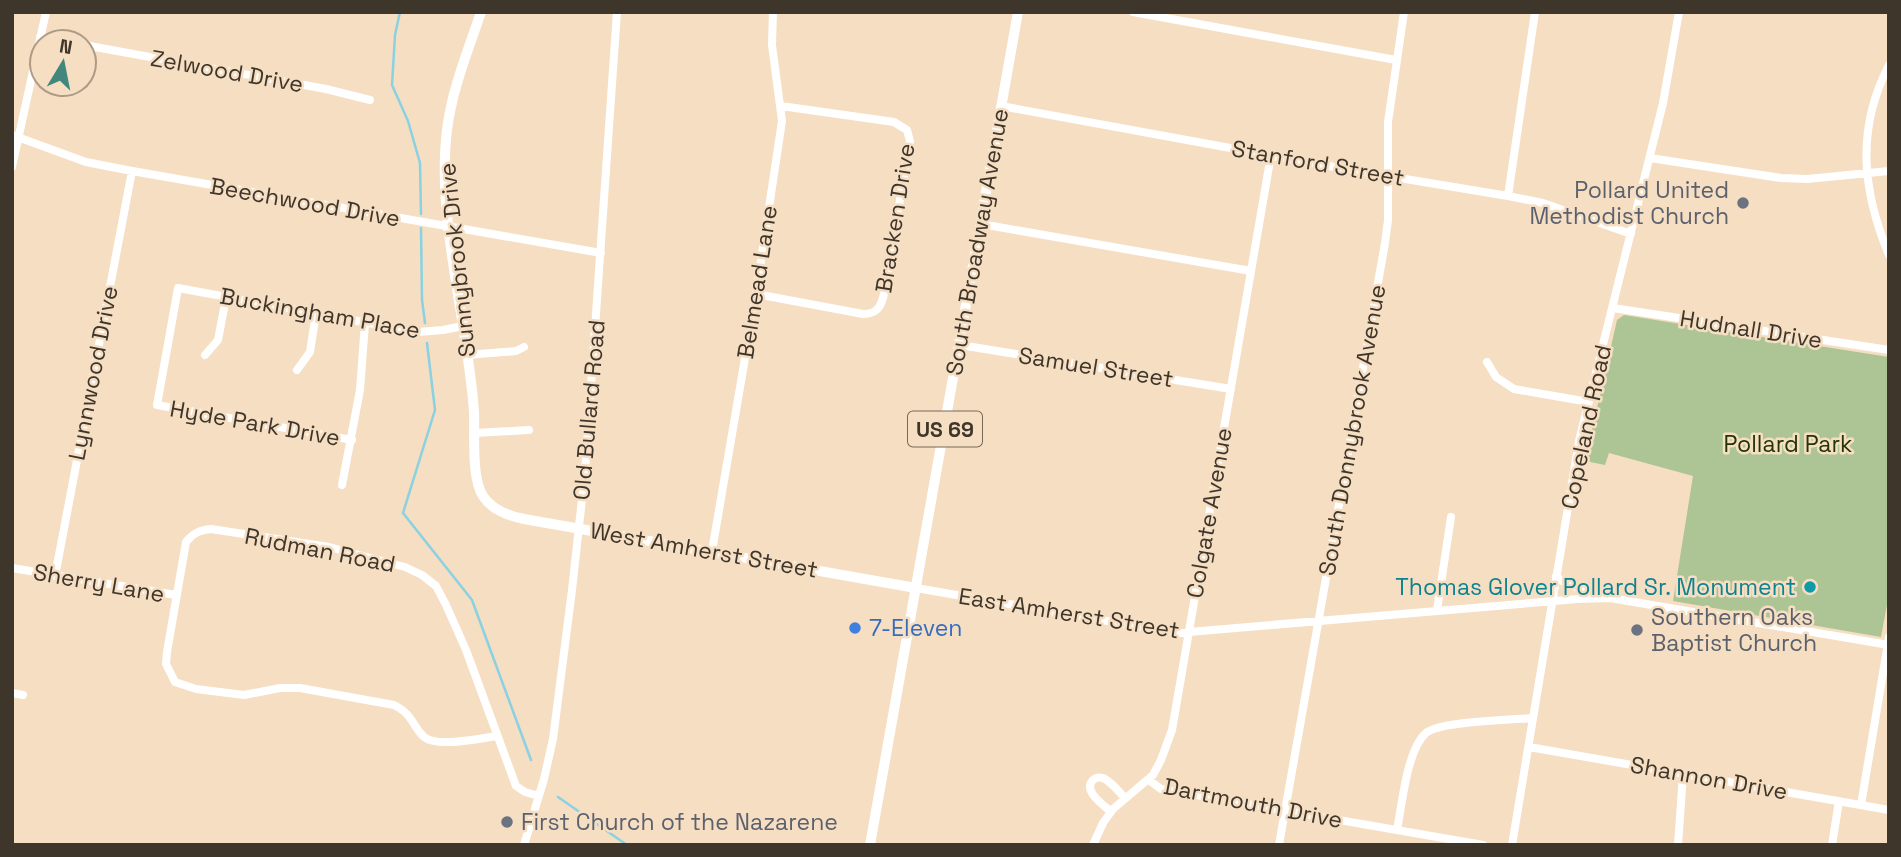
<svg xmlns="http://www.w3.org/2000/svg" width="1901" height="857" font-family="'Space Grotesk',sans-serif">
  <rect width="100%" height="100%" fill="#f6dec3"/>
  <path fill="#adc595" d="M1624 315 1889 357V594L1881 637 1673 601 1693 476 1609 453 1605 465 1585 461 1617 320Z"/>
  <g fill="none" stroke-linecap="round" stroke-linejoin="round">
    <path stroke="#8ad1e1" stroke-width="2.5" d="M400 12 395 35 392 85 408 121 420 163 421 214
      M421 228 422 300 425 323
      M427 343 435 410 403 513 472 600 531 760
      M558 797 627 845"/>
    <path stroke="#fff" stroke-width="8" d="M1133 12 1396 60
      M40 37 69 42
      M84 45 326 89 370 100
      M1889 65C1856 129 1862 190 1889 255
      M1001 106 1345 169 1508 196 1543 203 1631 234
      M12 135 86 162 132 171 601 253
      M1650 158 1781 178 1807 179 1889 171
      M12 167 46 12
      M1508 196 1535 12
      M981 224 1251 271
      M756 294 863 314C877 314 881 307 884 294L910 141 907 130 894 122 781 106
      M1613 308 1889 350
      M960 345 1231 389
      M205 355 218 340 226 298
      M467 355 516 351 524 347
      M1487 362 1496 377 1514 389 1589 402
      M297 370 310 352 316 313
      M475 433 529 430
      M352 440 157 405 178 288 418 332 443 330 463 326
      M342 485 360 390 365 323
      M712 551 756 294 782 121 772 45 773 12
      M12 568 176 595
      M55 576 132 171
      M1556 576 1566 584 1604 596
      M916 588 1177 633 1578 599 1610 598 1889 645
      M1437 610 1451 517
      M12 693 23 695
      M497 736C482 738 437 748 424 737 411 725 415 716 394 705L300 688H280L244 695 196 689 175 682 166 664 167 652 186 542C193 533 200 530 211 529L329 547 405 567 422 575 436 586 446 605 466 650 516 786 525 792 539 796
      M1529 747 1889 810
      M1149 780 1161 789 1483 845
      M1861 805 1889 637
      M1111 812C1104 805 1082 791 1093 780 1096 777 1099 777 1103 778 1112 782 1119 792 1125 798
      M1397 830C1402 805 1407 749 1426 733 1440 721 1512 720 1533 718
      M524 845 544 779 553 739 572 590 585 472 617 12
      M1093 845 1103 823 1113 809 1153 775 1161 760 1172 730 1271 155
      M1279 845 1385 243 1388 220V122L1404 12
      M1512 845 1579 441 1663 103 1679 12
      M1678 845 1683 775
      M1832 845 1839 801"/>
    <path stroke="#fff" stroke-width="10" d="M481 12C468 51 452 89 447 130 436 219 468 322 474 412 475 434 471 478 483 496 492 510 509 516 524 519L916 588
      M870 845 1018 12"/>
  </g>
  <g fill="#6b7280" stroke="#f6dec3" stroke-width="2.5">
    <circle cx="1743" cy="203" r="7"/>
    <circle cx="1637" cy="630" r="7"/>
    <circle cx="507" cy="822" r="7"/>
  </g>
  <circle fill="#0f9aa8" stroke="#f6dec3" stroke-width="2.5" cx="1810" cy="587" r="7"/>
  <circle fill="#3f7fe0" stroke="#f6dec3" stroke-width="2.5" cx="855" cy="628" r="7"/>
  <g text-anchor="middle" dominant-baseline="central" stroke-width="5" stroke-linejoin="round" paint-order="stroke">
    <rect fill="#f6dec3" stroke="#766859" stroke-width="2" x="908" y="411.5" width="74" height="35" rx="5"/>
    <g font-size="21" font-weight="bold" fill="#3f362b">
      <text x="945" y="429">US 69</text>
    </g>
    <g font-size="23" fill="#3f362b" stroke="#f6dec3">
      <text transform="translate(227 71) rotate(10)">Zelwood Drive</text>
      <text transform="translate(1318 163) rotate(10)">Stanford Street</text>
      <text transform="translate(305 202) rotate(10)">Beechwood Drive</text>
      <text transform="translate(895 218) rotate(-81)">Bracken Drive</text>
      <text transform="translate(977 242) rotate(-80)">South Broadway Avenue</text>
      <text transform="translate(457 260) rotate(-96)">Sunnybrook Drive</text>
      <text transform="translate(757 282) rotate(-81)">Belmead Lane</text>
      <text transform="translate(320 313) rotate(10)">Buckingham Place</text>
      <text transform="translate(1751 329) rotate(9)">Hudnall Drive</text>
      <text transform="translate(1096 367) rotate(9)">Samuel Street</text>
      <text transform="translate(93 373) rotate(-79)">Lynnwood Drive</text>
      <text transform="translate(589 410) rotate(-85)">Old Bullard Road</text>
      <text transform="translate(255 423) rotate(10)">Hyde Park Drive</text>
      <text transform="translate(1586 427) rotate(-78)">Copeland Road</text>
      <text transform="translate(1352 430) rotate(-80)">South Donnybrook Avenue</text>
      <text transform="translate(1209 513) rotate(-80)">Colgate Avenue</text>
      <text transform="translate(320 550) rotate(11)">Rudman Road</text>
      <text transform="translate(704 550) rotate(10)">West Amherst Street</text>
      <text transform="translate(99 583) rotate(10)">Sherry Lane</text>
      <text transform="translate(1069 613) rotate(9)">East Amherst Street</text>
      <text transform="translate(1709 778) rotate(10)">Shannon Drive</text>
      <text transform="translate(1253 803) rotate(11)">Dartmouth Drive</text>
    </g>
    <g font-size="23" fill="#5b616d" stroke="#f6dec3" text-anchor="start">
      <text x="1729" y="190" text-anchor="end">Pollard United<tspan x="1729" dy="26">Methodist Church</tspan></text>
      <text x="1651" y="617">Southern Oaks<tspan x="1651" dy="26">Baptist Church</tspan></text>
      <text x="521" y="822">First Church of the Nazarene</text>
    </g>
    <g font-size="23" fill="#213600" stroke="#f6dec3">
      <text x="1788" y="444">Pollard Park</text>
    </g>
    <g font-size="23" fill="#0d838f" stroke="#f6dec3" text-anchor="end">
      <text x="1796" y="587">Thomas Glover Pollard Sr. Monument</text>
    </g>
    <g font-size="23" fill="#366cbe" stroke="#f6dec3" text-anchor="start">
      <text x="869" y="628">7-Eleven</text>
    </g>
  </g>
  <rect width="1901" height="857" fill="none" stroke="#3f362b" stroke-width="28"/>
  <g transform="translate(63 63) rotate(10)"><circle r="33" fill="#f6dec3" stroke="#ad9b86" stroke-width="2"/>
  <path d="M0-5L12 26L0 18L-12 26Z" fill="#42877c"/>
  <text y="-10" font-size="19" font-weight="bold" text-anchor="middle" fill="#3f362b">N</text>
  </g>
</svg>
